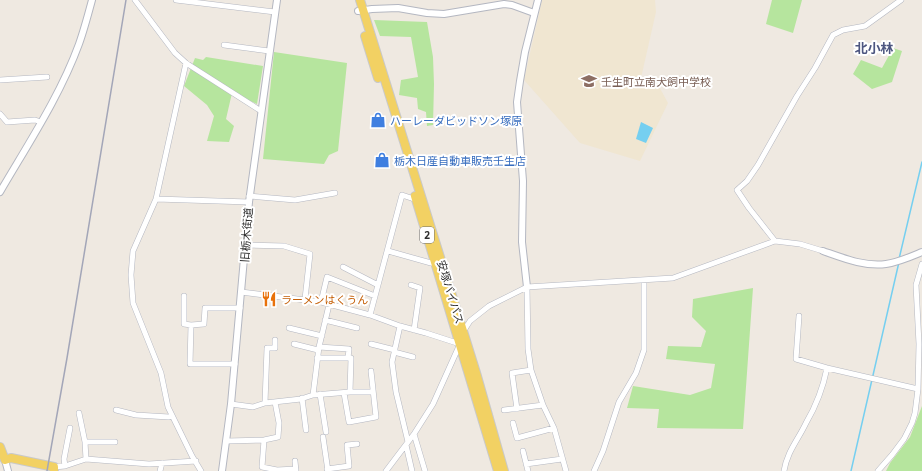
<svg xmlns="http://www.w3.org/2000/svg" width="922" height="471" font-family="'Noto Sans','Noto Sans JP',sans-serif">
  <rect width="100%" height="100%" fill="#efe9e1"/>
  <path fill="#f0e6d1" d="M542 0H655L656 12 641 78 656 81 668 103 640 161 580 143 524 80Z"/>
  <path fill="#b6e59e" d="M772 0H802L793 33 766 24Z
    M374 20 427 22 433 57 434 84 433 125 427 126 426 112 418 109 417 98 399 95 401 80 418 77 411 37 380 36Z
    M893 48 902 51 892 82 872 89 853 74 861 60 882 68Z
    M274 52 347 63 338 151 329 155 324 164 263 159Z
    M206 57 263 66 257 104 232 93 226 119 234 126 229 142 207 141 214 116 207 105 184 86 195 58 203 60Z
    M753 288 743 429 657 428 659 409 627 408 633 386 690 395 711 388 715 364 666 359 668 346 701 347 706 331 692 317 693 299Z
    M922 406V471H886L890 463 910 437Z"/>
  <path fill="#75cff0" d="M641 122 653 128 646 143 636 139Z"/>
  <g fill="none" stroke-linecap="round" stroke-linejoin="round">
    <path stroke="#75cff0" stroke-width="1.5" d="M899 259 922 162
      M851 471 899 262"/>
    <defs>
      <path id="minor" d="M135 0 175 53 186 63 261 111
        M176 0 275 12
        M224 45 269 51
        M186 63 156 199 133 251 131 275 133 303 161 373 168 407 192 456 201 471
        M0 80 47 77
        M0 114 7 122 35 120 41 122
        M249 196 295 200 335 193
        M156 199 249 202
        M775 241 749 208 737 190 747 181 758 165 797 96 815 68 833 35 843 30 865 26 901 0
        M245 245 284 246 310 254 305 299
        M388 251 431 263
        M343 267 378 285
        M411 285 420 288 414 330
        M527 287 528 349 531 370 543 405 554 428 566 471
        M241 292 321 302 370 315 400 326 426 333 460 344
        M184 296V324L191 325 190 364H235
        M321 302 327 277 375 296
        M370 315 402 195 417 200
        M799 316 796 359 827 368 918 389
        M325 320 357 328
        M191 325 204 324 205 308H240
        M400 326 392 362 396 392 408 442
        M289 328 322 336
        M463 332 470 321 489 306 527 287 673 278 775 241 800 244 823 251
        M294 344 318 350
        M371 344 395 350
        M319 347 349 349 348 358
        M394 352 413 357
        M317 358H351L350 392
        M344 393 349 422 376 417 371 371
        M320 394 326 432
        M313 395 350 392H373
        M302 398 306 430
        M265 403 267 348H275V340
        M231 404 253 407 265 403 301 399 313 395 319 347 329 305
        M517 409 512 373 531 370
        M116 410 136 415 169 417 172 416
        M504 410 543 405
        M79 413 85 442 86 459
        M513 423 517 438 554 428
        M414 434 433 404 460 344
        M323 437 328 471
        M264 440 262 467 277 470 296 469
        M227 441 264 440 278 437 279 423 275 402
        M85 442H115
        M406 445 412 471
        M523 451 528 471
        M295 461 296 471
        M526 464 562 459
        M65 466 64 459 70 428
        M54 467 65 466 86 459 149 464 196 461
        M327 469 349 466 347 445 357 444
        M160 471 162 463
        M386 471 414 434 425 471
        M594 471 603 451 619 402 636 373 644 350V280
        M784 471C787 452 798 440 806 423 816 406 823 388 827 368
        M878 471 892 455 904 439 912 423 915 413 918 389 919 344 916 285 922 264"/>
      <path id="tertiary" d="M358 11 372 9 398 8 427 13 444 14 504 4 512 5 534 13
        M0 192C28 144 60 96 79 44 84 30 88 15 92 0
        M823 251C843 258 865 267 886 264 899 262 910 257 922 252
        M527 287 522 242 523 181 517 102 520 81 525 52 538 0
        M5 460 8 471
        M222 471 231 404 249 202 277 0"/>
      <path id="primary" d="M360 0 477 376 504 471
        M365 36 378 78
        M415 196 498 471
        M0 447 5 460 11 458 54 467V471"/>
    </defs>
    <use href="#minor" stroke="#b4b7c1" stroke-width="6"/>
    <use href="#tertiary" stroke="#b4b7c1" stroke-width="8"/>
    <use href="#primary" stroke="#c9c9c9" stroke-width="10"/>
    <use href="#minor" stroke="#fff" stroke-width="5"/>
    <use href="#tertiary" stroke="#fff" stroke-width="6"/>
    <use href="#primary" stroke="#f2d163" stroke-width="8"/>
    <path stroke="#a3a6b8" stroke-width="1.5" d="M47 471 67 358 126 0"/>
  </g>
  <defs>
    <symbol id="school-bare" viewBox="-9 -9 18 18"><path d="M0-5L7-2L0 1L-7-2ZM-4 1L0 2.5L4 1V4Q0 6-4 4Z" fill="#8d6e63" stroke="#fff" stroke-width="2.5" paint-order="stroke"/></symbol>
    <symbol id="shop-bare" viewBox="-9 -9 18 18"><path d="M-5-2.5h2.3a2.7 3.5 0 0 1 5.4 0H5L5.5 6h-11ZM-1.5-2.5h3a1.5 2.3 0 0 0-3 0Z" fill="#3f7fe0" stroke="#fff" stroke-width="2.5" paint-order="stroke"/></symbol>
    <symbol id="restaurant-bare" viewBox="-9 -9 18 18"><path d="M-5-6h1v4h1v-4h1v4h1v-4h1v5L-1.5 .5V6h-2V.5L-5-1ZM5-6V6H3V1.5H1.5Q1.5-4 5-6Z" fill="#e8710a" stroke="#fff" stroke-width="2.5" paint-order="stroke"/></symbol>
  </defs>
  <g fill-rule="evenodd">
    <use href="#school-bare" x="578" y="70" width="22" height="22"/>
    <use href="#shop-bare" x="367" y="109" width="22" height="22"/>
    <use href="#shop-bare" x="371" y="149" width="22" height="22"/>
    <use href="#restaurant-bare" x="258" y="288" width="22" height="22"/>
  </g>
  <g text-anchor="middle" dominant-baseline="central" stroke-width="4" stroke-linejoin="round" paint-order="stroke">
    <rect fill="#fff" stroke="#6d6d6d" stroke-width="1" x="420" y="227" width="14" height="16" rx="3"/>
    <g font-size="10" font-weight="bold" fill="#2e2e2e">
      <text x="427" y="235">2</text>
    </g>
    <g font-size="11" fill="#785e54" stroke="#fff" text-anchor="start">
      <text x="601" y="81">壬生町立南犬飼中学校</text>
    </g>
    <g font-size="11" fill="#366cbe" stroke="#fff" text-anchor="start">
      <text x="390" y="120">ハーレーダビッドソン塚原</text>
      <text x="394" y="160">栃木日産自動車販売壬生店</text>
    </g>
    <g font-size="11" fill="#2e2e2e" stroke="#fff">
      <text transform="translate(246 235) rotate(-86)">旧栃木街道</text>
      <text transform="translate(451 292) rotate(73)">安塚バイパス</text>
    </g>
    <g font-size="11" fill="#c56008" stroke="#fff" text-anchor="start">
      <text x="281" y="299">ラーメンはくうん</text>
    </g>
    <g font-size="13" font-weight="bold" fill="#4d5680" stroke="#fff">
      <text x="874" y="48">北小林</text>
    </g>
  </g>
</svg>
